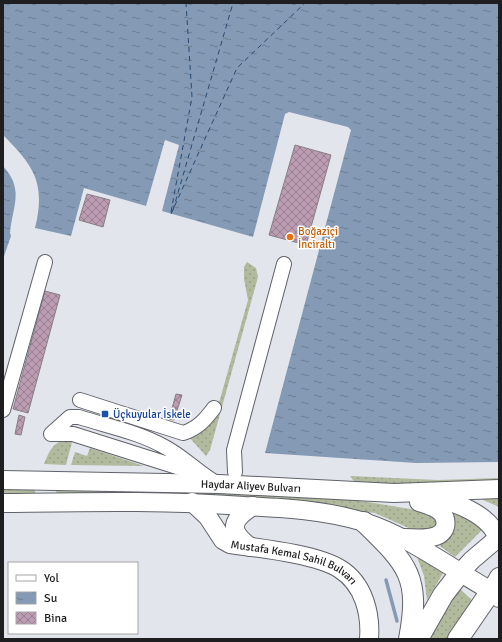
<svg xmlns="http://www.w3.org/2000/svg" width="502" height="642" font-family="Signika,sans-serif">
  <defs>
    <pattern id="grass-dots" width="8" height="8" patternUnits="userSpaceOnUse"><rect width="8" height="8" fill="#b2ba9d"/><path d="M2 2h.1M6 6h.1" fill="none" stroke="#999f87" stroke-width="1.8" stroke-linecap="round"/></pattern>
    <pattern id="water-ripples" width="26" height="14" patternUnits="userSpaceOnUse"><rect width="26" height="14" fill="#849ab5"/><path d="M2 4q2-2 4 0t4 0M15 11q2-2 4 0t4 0" fill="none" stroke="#6b7d93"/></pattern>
    <pattern id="building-cross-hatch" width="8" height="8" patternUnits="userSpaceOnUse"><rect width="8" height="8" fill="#bb9cb2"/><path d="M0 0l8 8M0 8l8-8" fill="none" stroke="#977f90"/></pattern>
  </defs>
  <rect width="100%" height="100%" fill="#e3e5ed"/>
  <path fill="url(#grass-dots)" d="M247 262 256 268 258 277 210 450 206 456 188 436C201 433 207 428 215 417L248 300 244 279V267Z
    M65 440 72 442 66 465 44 464C49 452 52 443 65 440Z
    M90 448 144 466 71 465 75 452 87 456Z
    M350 476 438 480 499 478V482L440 486 356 484Z
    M3 487H32L38 496H3Z
    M53 488 272 492 368 502 434 513 440 524 431 538 375 513 301 503 58 494Z
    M499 498V507L481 499Z
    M447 508 487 525 455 557 440 546 452 526Z
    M417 557 445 570 427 600 424 576Z
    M459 588 475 603 449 639H428Z"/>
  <path fill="url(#water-ripples)" d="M3 3H499V462L416 463 265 453 351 130 348 127 289 112 285 114 253 237 162 211 179 145 165 140 146 206 84 188 71 236 35 228C46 183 34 166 3 135Z
    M3 166C25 190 12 207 10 233L11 236 3 259Z"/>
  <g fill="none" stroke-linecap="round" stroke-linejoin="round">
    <path stroke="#849ab5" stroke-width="3.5" d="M386 580 397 621"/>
    <path stroke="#274a71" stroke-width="1" stroke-dasharray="5 4" stroke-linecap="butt" d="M173 210 233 3
      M171 212 192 97 186 3
      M171 214 237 68 305 3"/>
  </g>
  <path fill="url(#building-cross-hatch)" stroke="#867f83" d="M295 145 331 155 306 245 269 235Z
    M87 194 110 200 103 227 79 220Z
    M45 291 60 295 28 413 13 409Z
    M176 394 182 395 174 420 169 419Z
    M19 415 25 417 21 435 15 434Z"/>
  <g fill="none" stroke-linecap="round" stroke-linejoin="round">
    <defs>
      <path id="minor" d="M80 400 183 433C197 429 205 420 214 408
        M3 410 45 262
        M51 434 70 417H79C107 426 138 432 163 446 183 456 198 473 218 484
        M51 434H73L193 472
        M235 472 234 450 284 264"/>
      <g id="major">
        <path id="s1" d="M3 480 219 484 394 493 499 489"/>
        <path d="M429 497C454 501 491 514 499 541"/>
        <path id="s2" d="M192 502 208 517 223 540 230 544C258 548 317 554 340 569 364 584 371 614 369 639"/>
        <path d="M3 503C83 502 164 500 244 506 285 508 325 510 364 522 410 537 449 567 491 591L499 598"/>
        <path d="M404 538C414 538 426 540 436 536 449 531 448 516 437 509 432 506 425 504 419 502"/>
        <path d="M250 547C228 530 231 520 253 506"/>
        <path d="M460 573 472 560 499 537"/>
        <path d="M491 591 499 577"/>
      </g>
      <path id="highway" d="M364 522C407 564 421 576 409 639
        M418 639 443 595 460 573
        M458 639 491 591"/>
    </defs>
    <use href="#minor" stroke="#61636a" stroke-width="16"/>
    <use href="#major" stroke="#61636a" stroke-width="20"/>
    <use href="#highway" stroke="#61636a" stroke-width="22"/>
    <use href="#minor" stroke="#fff" stroke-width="14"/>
    <use href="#major" stroke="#fff" stroke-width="18"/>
    <use href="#highway" stroke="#fff" stroke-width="20"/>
  </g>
  <circle fill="#e8710a" stroke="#fff" stroke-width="1.5" cx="290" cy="237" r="4"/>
  <rect fill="#1a4fb4" stroke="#fff" stroke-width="1.5" x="101" y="410" width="8" height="8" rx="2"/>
  <g text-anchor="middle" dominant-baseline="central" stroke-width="3" stroke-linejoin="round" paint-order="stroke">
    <g font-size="11" fill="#c56008" stroke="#fff" text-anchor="start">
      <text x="298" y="231">Boğaziçi<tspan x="298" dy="13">İnciraltı</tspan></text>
    </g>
    <g font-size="11" fill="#164399" stroke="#fff" text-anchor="start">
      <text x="113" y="414">Üçkuyular İskele</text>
    </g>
    <g font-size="11" fill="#1e1e21" stroke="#fff">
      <text stroke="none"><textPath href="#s1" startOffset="248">Haydar Aliyev Bulvarı</textPath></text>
      <text stroke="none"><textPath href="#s2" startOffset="125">Mustafa Kemal Sahil Bulvarı</textPath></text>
    </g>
  </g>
  <rect width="502" height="642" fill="none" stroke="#1e1e21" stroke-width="8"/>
  <rect x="8" y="562" width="130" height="72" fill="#ffffff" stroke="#a5a5a6"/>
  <rect x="16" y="575" width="20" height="6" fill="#ffffff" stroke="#a5a5a6"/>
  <text x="44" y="582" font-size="12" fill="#1e1e21">Yol</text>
  <rect x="16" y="592" width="20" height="12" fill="url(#water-ripples)" stroke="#a5a5a6"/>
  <text x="44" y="602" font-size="12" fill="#1e1e21">Su</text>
  <rect x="16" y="612" width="20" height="12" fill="url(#building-cross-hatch)" stroke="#a5a5a6"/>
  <text x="44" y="622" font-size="12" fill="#1e1e21">Bina</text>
</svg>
